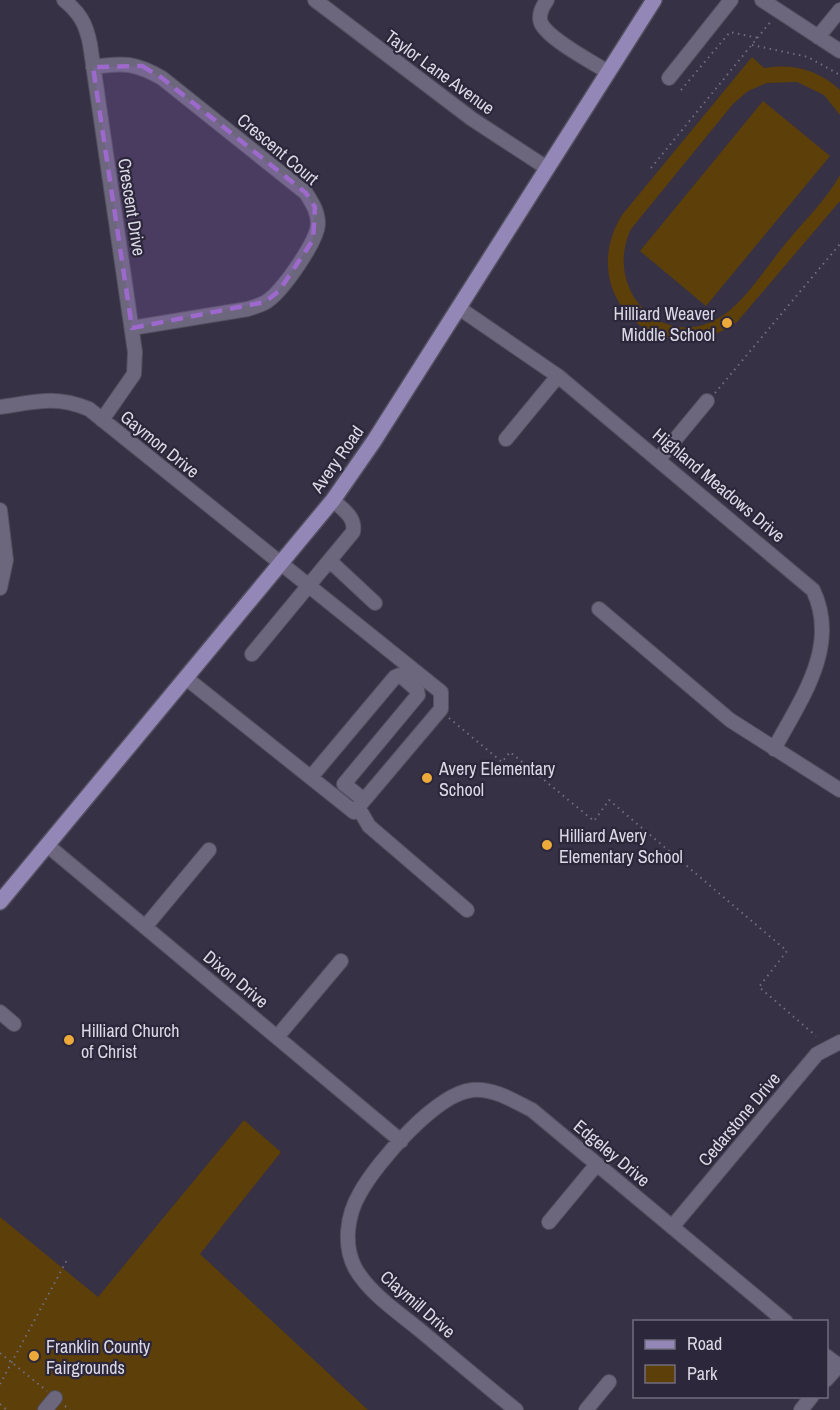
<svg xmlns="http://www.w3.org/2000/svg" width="840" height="1410" font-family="'Archivo Narrow',sans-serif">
  <rect width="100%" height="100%" fill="#363145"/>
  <path fill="#5d3f09" d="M752 57 764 68C793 63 819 70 840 90V115L824 95 797 82 767 83 748 91 733 104 631 229C603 287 660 352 719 318 744 303 767 266 786 243 804 221 826 200 840 175V201L737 322C661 377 573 295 622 215Z
    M763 101 830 156 706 306 640 251Z
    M244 1120 281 1152 200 1254 368 1410H0V1217L98 1297Z"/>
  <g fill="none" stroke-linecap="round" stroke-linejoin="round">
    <defs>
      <path id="minor" d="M64 0C80 13 86 24 90 44L135 352 134 374 102 420
        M315 0 472 119 547 168
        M547 0C542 7 538 15 541 23 548 39 592 62 608 72
        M762 0 840 51
        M818 37 840 10
        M93 67C123 62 136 63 162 78L306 193C312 203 318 211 318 224 317 242 282 292 266 302 261 305 254 307 248 309L132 328
        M669 78 731 0
        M459 308 558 376 813 590C840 646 801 699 774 749
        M0 407C35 402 55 395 89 409L441 692V709L354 812 186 678
        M506 439 558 376
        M659 459 707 401
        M0 510 6 560 0 588
        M330 561 375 603
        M599 609 730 720 840 790
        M252 654 353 532C356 517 343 510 333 500
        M311 777 395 677 400 675 417 690 418 695 344 784 364 800
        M358 807 369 826 467 910
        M47 845 401 1141
        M145 927 209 850
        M0 1012 14 1024
        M277 1037 341 961
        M549 1222 597 1164
        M672 1227 817 1054 840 1042
        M826 1356 838 1365
        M826 1380 840 1364
        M45 1410 55 1398
        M516 1410C484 1384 452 1357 421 1331 398 1312 370 1294 355 1268 343 1245 347 1215 360 1193 377 1162 436 1094 472 1090 494 1088 514 1101 532 1110L786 1322
        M586 1410 609 1382
        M801 1410 812 1396"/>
      <path id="major" d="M0 902 333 500 374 441 654 0"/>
    </defs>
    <use href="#minor" stroke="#524f5f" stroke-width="16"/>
    <use href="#major" stroke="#524f5f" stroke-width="18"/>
    <path stroke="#726e7f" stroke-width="2" stroke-dasharray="1.5 4.5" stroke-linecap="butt" d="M752 45 808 57 840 75
      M681 90 730 32 758 38
      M651 168 772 20
      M715 393 840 244
      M449 718 502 762 510 752 594 821 609 800 787 951 759 987 816 1036
      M0 1353 47 1391
      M0 1384 67 1260
      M0 1404 7 1410
      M65 1406 70 1410"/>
    <use href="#minor" stroke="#6c677d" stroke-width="14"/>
    <use href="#major" stroke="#9287b6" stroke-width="15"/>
  </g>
  <path fill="#9d69cc" fill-opacity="0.2" stroke="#9d69cc" stroke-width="4.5" stroke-dasharray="12 8" stroke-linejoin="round" d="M142 66 162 78 306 193 315 207 313 240 279 291 265 302 132 328 93 67Z"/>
  <g fill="#ebaa39" stroke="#2c273a" stroke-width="2">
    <circle cx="727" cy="323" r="6"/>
    <circle cx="427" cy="778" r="6"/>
    <circle cx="547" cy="845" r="6"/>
    <circle cx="69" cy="1040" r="6"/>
    <circle cx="34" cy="1356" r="6"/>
  </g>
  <g text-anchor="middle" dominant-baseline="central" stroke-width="4.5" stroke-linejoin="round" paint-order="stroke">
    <g font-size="18" fill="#dbd9e5" stroke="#2c273a">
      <text transform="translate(440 72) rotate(36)">Taylor Lane Avenue</text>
      <text transform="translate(278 149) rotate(40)">Crescent Court</text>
      <text transform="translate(132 207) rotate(81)">Crescent Drive</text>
      <text transform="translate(160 444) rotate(39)">Gaymon Drive</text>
      <text transform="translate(337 459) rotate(-55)">Avery Road</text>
      <text transform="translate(719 485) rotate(40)">Highland Meadows Drive</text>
      <text transform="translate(236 979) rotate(40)">Dixon Drive</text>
      <text transform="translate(739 1119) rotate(-50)">Cedarstone Drive</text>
      <text transform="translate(612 1153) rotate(40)">Edgeley Drive</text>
      <text transform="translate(418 1304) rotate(41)">Claymill Drive</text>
    </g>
    <g font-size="18" fill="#dbd9e5" stroke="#2c273a" text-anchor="start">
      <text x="715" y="313" text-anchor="end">Hilliard Weaver<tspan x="715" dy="21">Middle School</tspan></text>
      <text x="439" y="768">Avery Elementary<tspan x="439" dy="21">School</tspan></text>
      <text x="559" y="835">Hilliard Avery<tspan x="559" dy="21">Elementary School</tspan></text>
      <text x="81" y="1030">Hilliard Church<tspan x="81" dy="21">of Christ</tspan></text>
      <text x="46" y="1346">Franklin County<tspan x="46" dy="21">Fairgrounds</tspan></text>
    </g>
  </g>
  <rect x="633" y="1320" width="195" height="78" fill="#2c273a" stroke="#726e7e" stroke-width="1.5"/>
  <rect x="645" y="1340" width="30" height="9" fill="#9287b6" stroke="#726e7e" stroke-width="1.5"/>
  <text x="687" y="1350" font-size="18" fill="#dbd9e5">Road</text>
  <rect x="645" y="1365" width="30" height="18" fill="#5d3f09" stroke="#726e7e" stroke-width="1.5"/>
  <text x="687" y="1380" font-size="18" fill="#dbd9e5">Park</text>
</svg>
